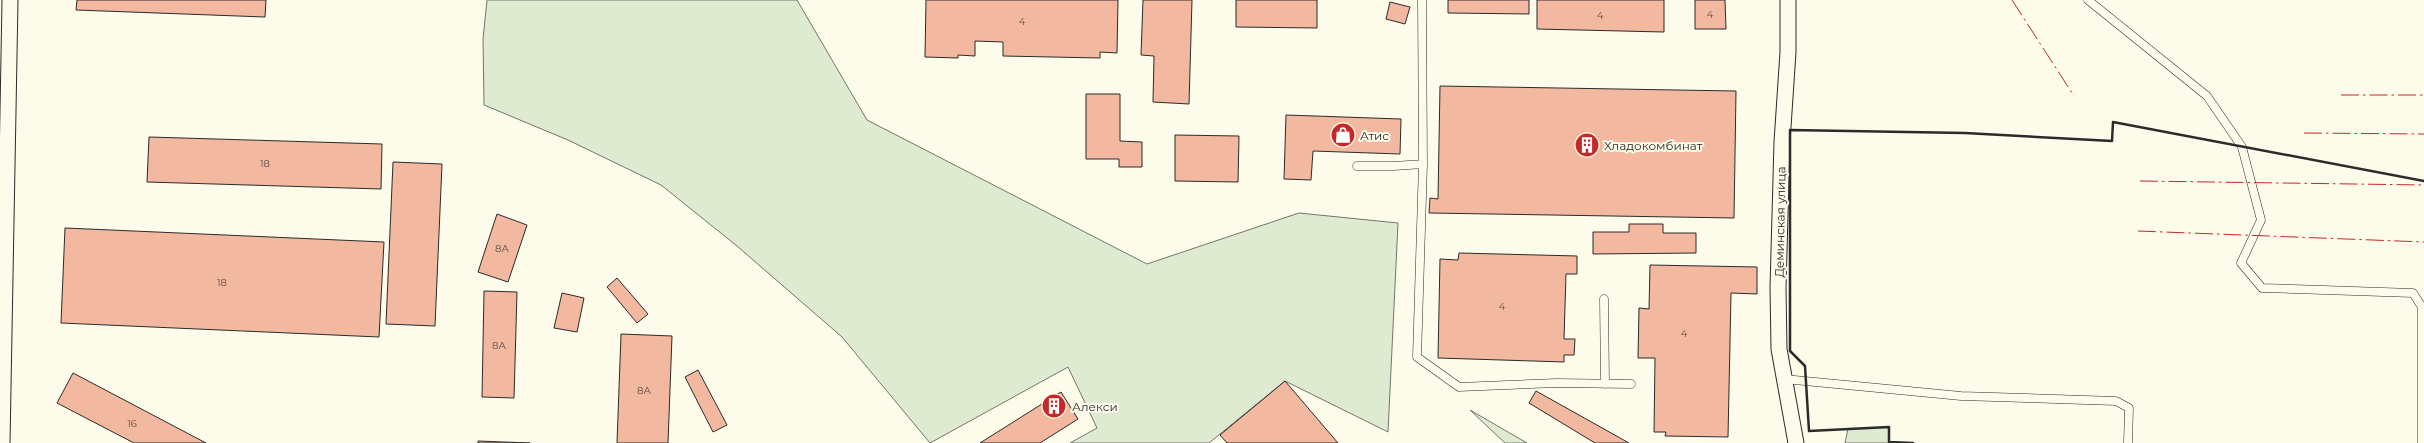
<svg xmlns="http://www.w3.org/2000/svg" width="2424" height="443" font-family="Montserrat,sans-serif">
  <rect width="100%" height="100%" fill="#fdfbea"/>
  <path fill="#deebd1" stroke="#74746e" d="M487 0H797L867 120 1147 264 1299 213 1398 223 1388 432 1285 381 1209 443H1070L1097 428 1068 367 930 443 842 337 737 246 661 185 568 140 484 105 483 39Z
    M1470 410 1527 443H1505Z
    M1889 427V442L1913 443H1845L1848 429Z"/>
  <path fill="#f2b8a0" stroke="#2b2b2b" d="M77 0H266L265 17 76 10Z
    M926 0H1118L1117 53 1100 52V58L1003 56V42L975 41V56L958 55V58L925 57Z
    M1143 0H1192L1189 104 1153 102 1154 56 1141 55Z
    M1236 0H1317V28L1236 27Z
    M1448 0H1529V14L1448 13Z
    M1537 0H1664V32L1537 29Z
    M1695 0H1725L1726 29H1695Z
    M1390 2 1410 7 1405 24 1386 19Z
    M1440 86 1736 91 1734 218 1429 213 1430 198 1438 199Z
    M1086 94H1120V141L1142 142V167H1119V159H1086Z
    M1286 115 1401 119 1400 154 1313 151 1311 180 1284 179Z
    M1175 135 1239 136 1238 182 1175 181Z
    M149 137 382 144 381 189 147 182Z
    M393 162 442 164 435 326 386 324Z
    M497 214 527 225 508 282 478 272Z
    M1629 224H1663V233H1696V253L1593 254V232H1629Z
    M65 228 384 242 379 337 61 323Z
    M1459 253 1577 256V274H1566L1564 339H1575L1574 355H1564V362L1438 358 1440 259 1458 260Z
    M1650 265 1757 267V294L1731 293 1728 437 1665 436 1666 432H1654L1655 358H1638L1639 308 1649 309Z
    M617 278 648 314 637 323 607 287Z
    M484 291 517 292 514 398 482 397Z
    M562 293 584 298 577 332 554 328Z
    M621 334 672 336 668 443H617Z
    M698 370 727 425 713 432 685 377Z
    M73 373 206 443H134L57 403Z
    M1285 381 1338 443H1227L1220 435Z
    M1536 391 1629 443H1595L1529 403Z
    M1061 392 1078 419 1040 443H980Z
    M478 441 530 443H478Z"/>
  <g fill="none" stroke-linecap="round" stroke-linejoin="round">
    <defs>
      <path id="service" d="M2088 0 2207 96 2242 147 2261 220 2241 263 2262 288 2413 293 2422 307V443
        M1423 164 1417 357 1459 387 1557 383 1631 384
        M1357 166H1394L1423 164 1422 0
        M1604 299 1605 384
        M1784 379 1961 396 2116 401 2129 408 2128 443"/>
      <path id="minor" d="M1788 0V52L1782 142 1778 288 1779 349 1796 443
        M2 443 10 0"/>
    </defs>
    <use href="#service" stroke="#2b2b2b" stroke-width="9"/>
    <use href="#minor" stroke="#2b2b2b" stroke-width="17"/>
    <use href="#service" stroke="#fdfbea" stroke-width="8"/>
    <use href="#minor" stroke="#fdfbea" stroke-width="15"/>
    <path stroke="#2b2b2b" stroke-width="2.5" d="M1913 443 1889 442V427L1809 431 1805 366 1790 351V130L1965 133 2112 141 2113 122 2424 181"/>
    <path stroke="#c62828" stroke-width="1" stroke-dasharray="18 4 2.5 4" stroke-linecap="butt" d="M2012 0 2074 96
      M2341 95H2424
      M2304 133 2424 134
      M2140 181 2424 185
      M2138 231 2424 242"/>
  </g>
  <defs>
    <symbol id="shop-disc" viewBox="-11 -11 22 22"><circle r="9.5" fill="#c62828" stroke="#fdfbea"/><path d="M-5-2.5h2.3a2.7 3.5 0 0 1 5.4 0H5L5.5 6h-11ZM-1.5-2.5h3a1.5 2.3 0 0 0-3 0Z" fill="#fff"/></symbol>
    <symbol id="building-disc" viewBox="-11 -11 22 22"><circle r="9.5" fill="#c62828" stroke="#fdfbea"/><path d="M-4-6H4V6H1V3H-1V6H-4ZM-2.5-4.3h1.7v1.8h-1.7ZM.8-4.3h1.7v1.8H.8ZM-2.5-1h1.7V.8h-1.7ZM.8-1h1.7V.8H.8Z" fill="#fff"/></symbol>
  </defs>
  <g fill-rule="evenodd">
    <use href="#shop-disc" x="1329" y="121" width="28" height="28"/>
    <use href="#building-disc" x="1573" y="131" width="28" height="28"/>
    <use href="#building-disc" x="1040" y="392" width="28" height="28"/>
  </g>
  <g text-anchor="middle" dominant-baseline="central" stroke-width="4" stroke-linejoin="round" paint-order="stroke">
    <g font-size="10" fill="#5d4e48">
      <text x="1710" y="14">4</text>
      <text x="1600" y="15">4</text>
      <text x="1022" y="21">4</text>
      <text x="265" y="163">18</text>
      <text x="502" y="248">8А</text>
      <text x="222" y="282">18</text>
      <text x="1502" y="306">4</text>
      <text x="1684" y="333">4</text>
      <text x="499" y="345">8А</text>
      <text x="644" y="390">8А</text>
      <text x="132" y="423">16</text>
    </g>
    <g font-size="12" fill="#2b2b2b" stroke="#fdfbea" text-anchor="start">
      <text x="1360" y="135">Атис</text>
      <text x="1604" y="145">Хладокомбинат</text>
      <text x="1072" y="406">Алекси</text>
    </g>
    <g font-size="12" fill="#2b2b2b" stroke="#fdfbea">
      <text transform="translate(1780 222) rotate(-89)">Деминская улица</text>
    </g>
  </g>
</svg>
